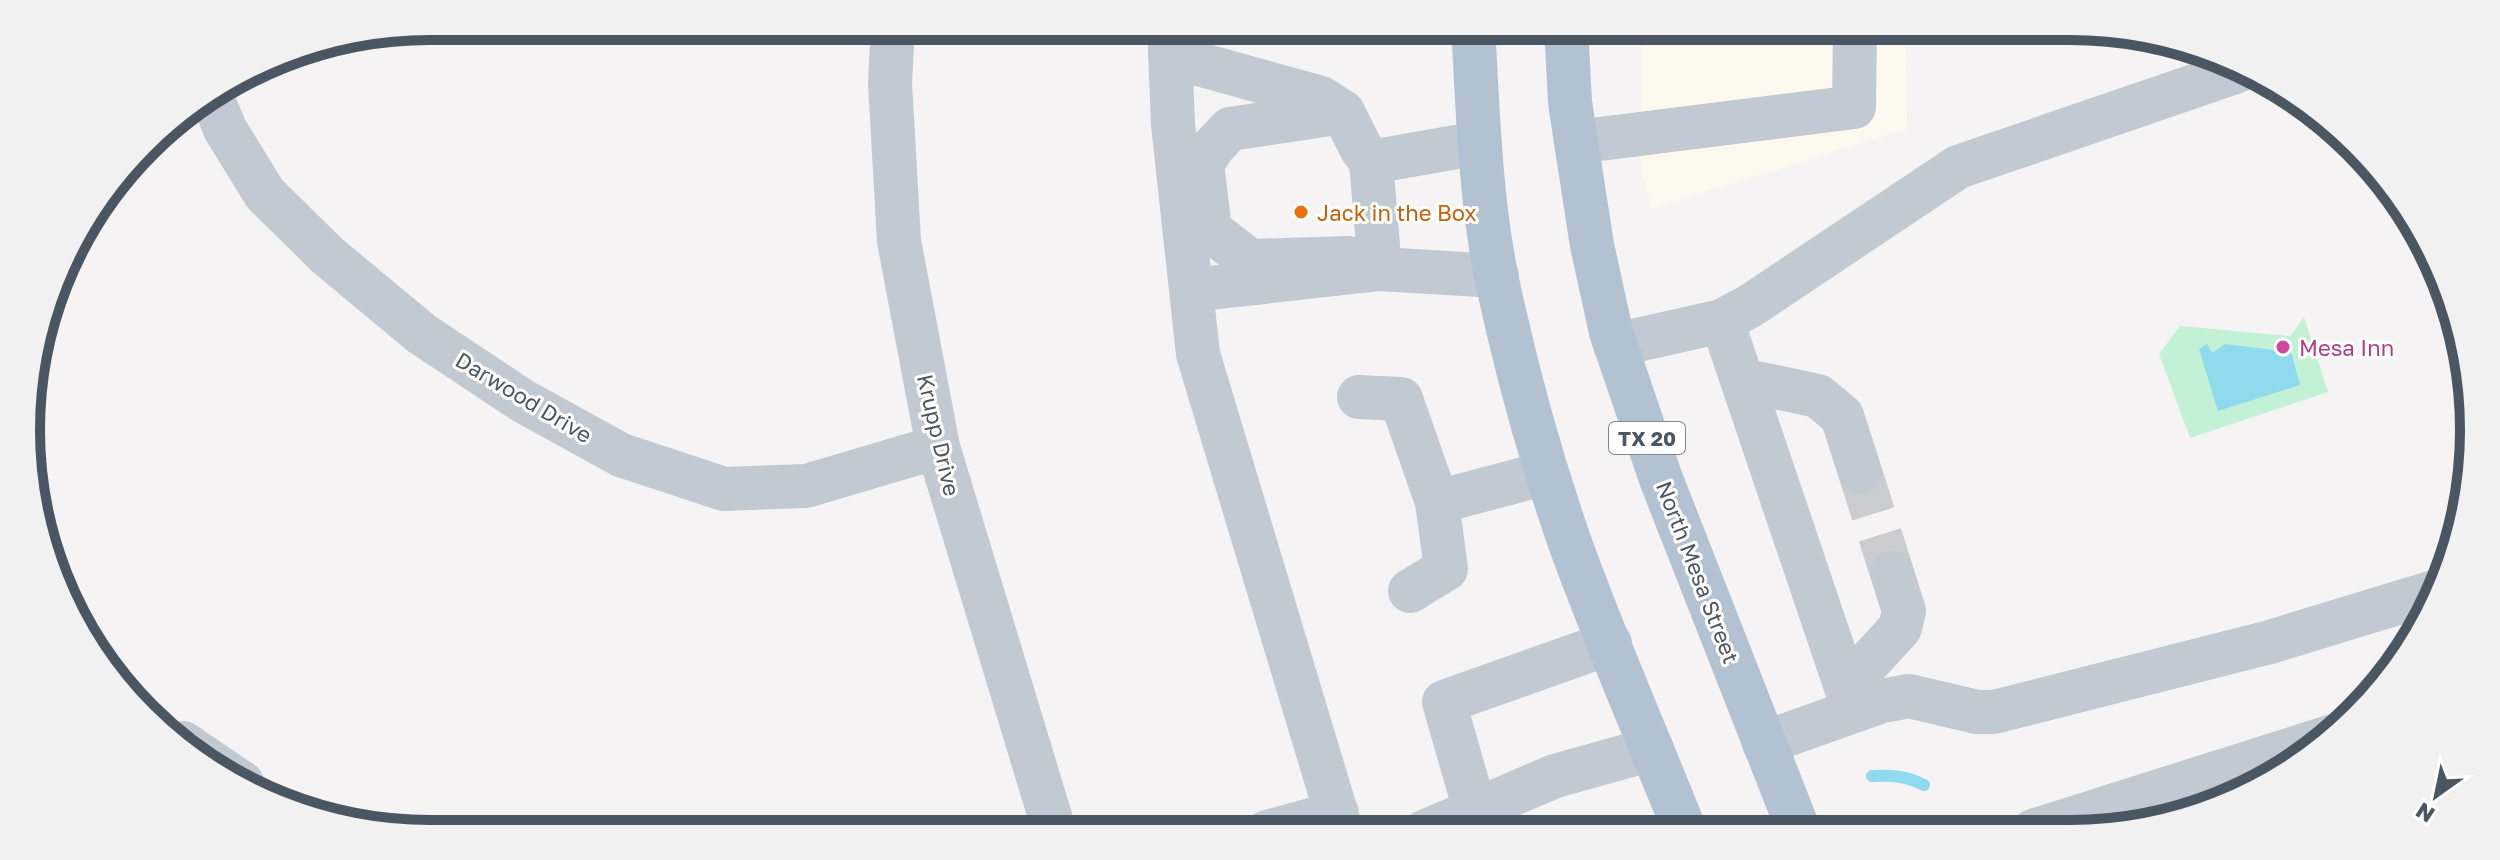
<svg xmlns="http://www.w3.org/2000/svg" width="2500" height="860" font-family="'Golos Text',sans-serif">
  <rect width="100%" height="100%" fill="#f5f3f3"/>
  <path fill="#fdf9ef" d="M1641 26H1906L1907 129 1651 209 1641 163Z"/>
  <path fill="#c3f1d5" d="M2304 317 2328 392 2190 438 2159 354 2180 326 2290 336Z"/>
  <path fill="#90daee" d="M2207 344 2212 353 2225 344 2291 352 2300 385 2218 411 2199 349Z"/>
  <g fill="none" stroke-linecap="round" stroke-linejoin="round">
    <path stroke="#90daee" stroke-width="12" d="M1872 776C1892 775 1906 776 1924 785"/>
    <path stroke="#caccce" stroke-width="44" stroke-dasharray="44 22" stroke-linecap="butt" d="M1860 472 1892 573"/>
    <path stroke="#c1cad2" stroke-width="44" d="M893 26 890 83 899 241 938 447 1055 833
      M1169 26 1173 124 1198 354 1342 832
      M1170 56 1321 98 1343 112 1361 148 1371 162 1479 143
      M212 97 225 129 265 194 327 255 422 334 523 401 621 455 724 489 806 486 938 447
      M1343 112 1230 129 1213 147 1202 164 1210 230 1250 261 1348 258 1380 269 1371 162
      M1576 142 1854 107 1855 26
      M1191 290 1380 269 1497 276
      M1722 321 1854 711
      M1615 345 1722 321 1750 306 1958 167 2238 71
      M1742 380 1818 396 1842 416 1860 472
      M1359 397 1401 399 1437 502 1446 569 1410 591
      M1437 502 1547 473
      M1846 687 1900 628 1904 611 1892 573
      M183 743 242 783
      M1764 743 1882 701 1909 696 1977 712H1994L2270 642 2437 591
      M1475 810 1444 702 1610 643
      M2033 831 2333 736
      M1267 832 1337 813
      M1424 832 1555 776 1652 749"/>
    <path stroke="#b3c2d1" stroke-width="44" d="M1473 26C1478 111 1480 197 1497 280 1516 369 1540 457 1570 543 1605 640 1647 736 1685 831
      M1566 26 1570 102 1576 142 1592 245 1611 332 1661 479 1799 831"/>
  </g>
  <circle fill="#e8710a" stroke="#fff" stroke-width="3" cx="1301" cy="212" r="8"/>
  <circle fill="#d1479c" stroke="#fff" stroke-width="3" cx="2283" cy="347" r="8"/>
  <g text-anchor="middle" dominant-baseline="central" stroke-width="6" stroke-linejoin="round" paint-order="stroke">
    <rect fill="#fff" stroke="#808990" stroke-width="2" x="1609" y="422" width="76" height="32" rx="6"/>
    <g font-size="20" font-weight="bold" fill="#4a5661">
      <text x="1647" y="438">TX 20</text>
    </g>
    <g font-size="22" fill="#c56008" stroke="#fff" text-anchor="start">
      <text x="1317" y="212">Jack in the Box</text>
    </g>
    <g font-size="22" fill="#b23c85" stroke="#fff" text-anchor="start">
      <text x="2299" y="347">Mesa Inn</text>
    </g>
    <g font-size="22" fill="#4a5661" stroke="#fff">
      <text transform="translate(524 397) rotate(31)">Darwood Drive</text>
      <text transform="translate(939 435) rotate(77)">Krupp Drive</text>
      <text transform="translate(1698 572) rotate(69)">North Mesa Street</text>
    </g>
  </g>
  <path d="M0 0H2500V860H0ZM430 40H2070A390 390 0 0 1 2460 430V430A390 390 0 0 1 2070 820H430A390 390 0 0 1 40 430V430A390 390 0 0 1 430 40Z" fill="#f1f1f2" fill-rule="evenodd"/>
  <path fill="none" stroke="#4a5661" stroke-width="10" d="M430 40H2070A390 390 0 0 1 2460 430V430A390 390 0 0 1 2070 820H430A390 390 0 0 1 40 430V430A390 390 0 0 1 430 40Z"/>
  <g transform="translate(2436 796) rotate(213)" stroke="#ffffff" stroke-width="6" paint-order="stroke">
  <path d="M0-6L14 30L0 20L-14 30Z" fill="#4a5661"/>
  <text y="-12" font-size="22" font-weight="bold" text-anchor="middle" fill="#4a5661">N</text>
  </g>
</svg>
